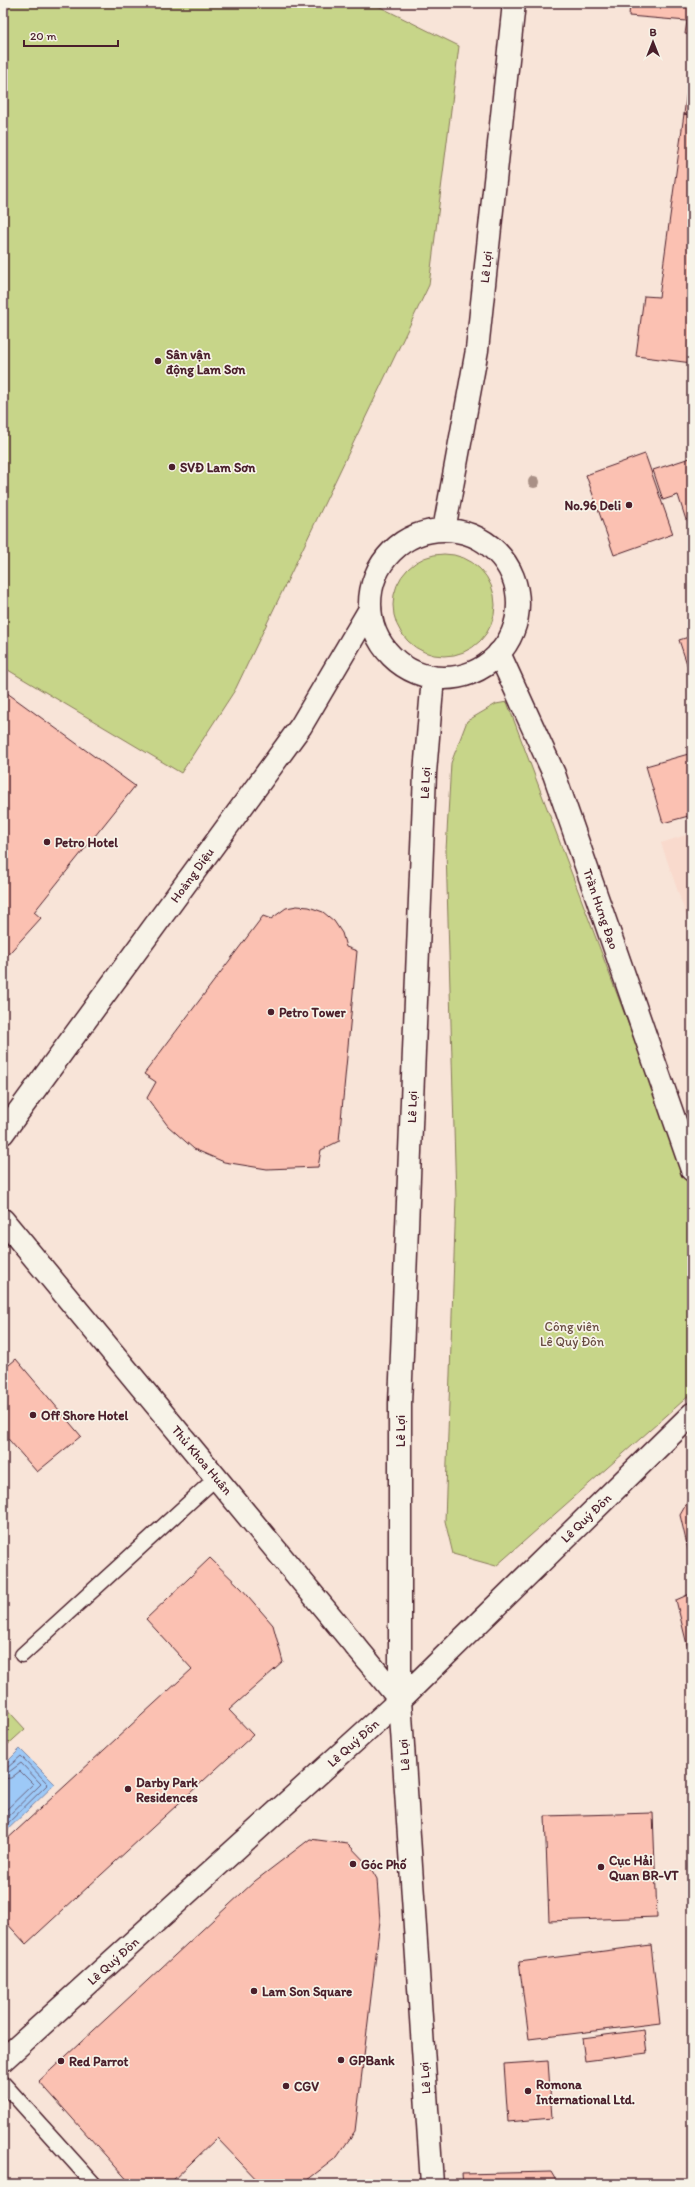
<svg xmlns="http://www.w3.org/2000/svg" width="695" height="2187" font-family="Itim,sans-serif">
  <rect width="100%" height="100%" fill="#f8e4d8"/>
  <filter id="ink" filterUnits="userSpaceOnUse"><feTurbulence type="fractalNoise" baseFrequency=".025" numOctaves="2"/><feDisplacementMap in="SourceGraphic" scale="8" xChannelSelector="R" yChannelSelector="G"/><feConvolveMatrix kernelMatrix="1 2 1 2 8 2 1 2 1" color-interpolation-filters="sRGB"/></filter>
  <g filter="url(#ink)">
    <path fill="#f9dacd" d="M692 833V932L661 843Z"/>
    <path fill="#c7d589" stroke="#887a5a" d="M3 3H372L459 46 429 285 235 690 181 773 3 667Z
      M393 605a51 51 0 1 1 102 0a51 51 0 1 1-102 0Z
      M507 702 692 1193V1393L496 1566 453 1554 445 1521 456 1198 446 850 451 763 467 721 496 704Z
      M3 1705 25 1729 3 1749Z"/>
    <path fill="#9dc9f7" stroke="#7c85a5" d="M20 1749 55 1784 3 1834V1766Z"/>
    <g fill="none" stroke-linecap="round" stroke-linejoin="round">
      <path stroke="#6b637d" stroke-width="1" d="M3 1768H7L21 1756 48 1784 3 1828
        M3 1773 9 1772 21 1763 41 1784 3 1821
        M3 1779 11 1778 20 1771 33 1784 3 1813"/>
    </g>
    <path fill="#fbc1b2" stroke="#4a1f2b" d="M630 3H692V35L685 34 687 21 629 16Z
      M692 50V115L684 114Z
      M684 114 692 115V363L636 356 644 296 659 297Z
      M692 437V518L686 520 678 495 663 500 653 470 690 458Z
      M645 454 673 534 614 555 586 475Z
      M692 636V679L679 640Z
      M3 690 135 786 34 912 41 918 3 960Z
      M692 753V815L663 823 646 766Z
      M297 906 309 907 323 912 334 921 342 933 346 947 357 951 339 1141 321 1150 318 1167 267 1169 224 1162 194 1149 168 1126 147 1098 156 1082 144 1074 263 916 271 919 286 908Z
      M16 1359 81 1436 37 1472 3 1433V1370Z
      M692 1500V1566L680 1515 688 1501Z
      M210 1558 242 1589 273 1625 283 1662 229 1710 253 1735 26 1944 3 1919V1843L192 1669 146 1619Z
      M692 1593V1665L676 1600Z
      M653 1813 657 1917 549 1921 545 1816Z
      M310 1839 348 1844 370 1867 377 1879 380 1921 355 2131 337 2157 302 2184H261L217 2138 169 2184H131L39 2081 255 1881Z
      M651 1945 660 2023 529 2039 519 1962Z
      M644 2030 647 2053 585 2061 582 2038Z
      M548 2061 552 2118 508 2122 504 2064Z
      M551 2172 558 2184H463L462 2174Z"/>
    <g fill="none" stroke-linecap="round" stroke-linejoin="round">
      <defs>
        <path id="service" d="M22 1655 216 1478
          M3 2083 94 2184"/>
        <path id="minor" d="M3 1133 301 726 370 609
          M3 1220 400 1700"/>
        <path id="tertiary" d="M3 2060 400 1700 692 1414"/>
        <path id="secondary" d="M499 653 554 774 692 1170"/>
        <path id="primary" d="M444 530 477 350 514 3
          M370 604a74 74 0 1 1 148 0a74 74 0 1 1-148 0Z
          M432 2184 400 1700V1404L425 773 433 677"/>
      </defs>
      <use href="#service" stroke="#4a1f2b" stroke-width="17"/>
      <use href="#minor" stroke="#4a1f2b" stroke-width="25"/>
      <use href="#tertiary" stroke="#4a1f2b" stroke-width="25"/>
      <use href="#secondary" stroke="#4a1f2b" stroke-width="25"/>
      <use href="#primary" stroke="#4a1f2b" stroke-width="25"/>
      <use href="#service" stroke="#f7f3e8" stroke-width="14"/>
      <use href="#minor" stroke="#f7f3e8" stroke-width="22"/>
      <use href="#tertiary" stroke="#f7f3e8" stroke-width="22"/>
      <use href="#secondary" stroke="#f7f3e8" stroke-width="22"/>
      <use href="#primary" stroke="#f7f3e8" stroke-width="22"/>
    </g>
    <circle fill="#a99086" cx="534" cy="482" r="6"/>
  </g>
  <g fill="#4a1f2b" stroke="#f7f3e8" stroke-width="1.5">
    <circle cx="158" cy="361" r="4"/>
    <circle cx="172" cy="467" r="4"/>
    <circle cx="629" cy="505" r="4"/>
    <circle cx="47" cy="842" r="4"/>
    <circle cx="271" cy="1012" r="4"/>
    <circle cx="33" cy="1415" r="4"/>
    <circle cx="128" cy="1789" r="4"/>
    <circle cx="353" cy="1864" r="4"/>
    <circle cx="601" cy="1867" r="4"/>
    <circle cx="254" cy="1991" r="4"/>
    <circle cx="341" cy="2060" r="4"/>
    <circle cx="61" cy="2061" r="4"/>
    <circle cx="286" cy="2086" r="4"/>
    <circle cx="528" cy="2091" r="4"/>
  </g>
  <g text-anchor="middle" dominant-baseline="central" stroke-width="3.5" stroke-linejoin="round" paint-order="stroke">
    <g font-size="13" fill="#4a1f2b" stroke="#f7f3e8">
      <text transform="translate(486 267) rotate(-84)">Lê Lợi</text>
      <text transform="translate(425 783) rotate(-87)">Lê Lợi</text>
      <text transform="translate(192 875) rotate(-54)">Hoàng Diệu</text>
      <text transform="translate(601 909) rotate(71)">Trần Hưng Đạo</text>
      <text transform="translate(412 1107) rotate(-88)">Lê Lợi</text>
      <text transform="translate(400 1431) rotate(-90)">Lê Lợi</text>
      <text transform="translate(202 1460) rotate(50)">Thủ Khoa Huân</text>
      <text transform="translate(586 1518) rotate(-44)">Lê Quý Đôn</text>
      <text transform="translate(353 1743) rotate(-42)">Lê Quý Đôn</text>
      <text transform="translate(404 1755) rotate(-94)">Lê Lợi</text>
      <text transform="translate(113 1961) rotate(-42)">Lê Quý Đôn</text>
      <text transform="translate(425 2078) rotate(-94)">Lê Lợi</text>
    </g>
    <g font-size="13" font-weight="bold" fill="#4a1f2b" stroke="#f7f3e8" text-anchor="start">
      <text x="166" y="354">Sân vận<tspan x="166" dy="15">động Lam Sơn</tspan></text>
      <text x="180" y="467">SVĐ Lam Sơn</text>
      <text x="621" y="505" text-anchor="end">No.96 Deli</text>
      <text x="55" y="842">Petro Hotel</text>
      <text x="279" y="1012">Petro Tower</text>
      <text x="41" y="1415">Off Shore Hotel</text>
      <text x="136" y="1782">Darby Park<tspan x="136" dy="15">Residences</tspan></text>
      <text x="609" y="1860">Cục Hải<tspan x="609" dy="15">Quan BR-VT</tspan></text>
      <text x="361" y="1864">Góc Phố</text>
      <text x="262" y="1991">Lam Son Square</text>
      <text x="349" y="2060">GPBank</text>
      <text x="69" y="2061">Red Parrot</text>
      <text x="536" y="2084">Romona<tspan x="536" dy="15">International Ltd.</tspan></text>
      <text x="294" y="2086">CGV</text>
    </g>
    <g font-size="13" fill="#694c42" stroke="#f7f3e8">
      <text x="572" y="1326">Công viên<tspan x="572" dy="15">Lê Quý Đôn</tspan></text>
    </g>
  </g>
  <rect width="695" height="2187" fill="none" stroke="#f7f3e8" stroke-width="16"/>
  <rect x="8" y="8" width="679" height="2171" fill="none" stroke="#4a1f2b" stroke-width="1.5" filter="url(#ink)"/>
  <g transform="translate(653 42)" stroke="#f7f3e8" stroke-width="3" paint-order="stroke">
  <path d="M0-3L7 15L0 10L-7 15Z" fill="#4a1f2b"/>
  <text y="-6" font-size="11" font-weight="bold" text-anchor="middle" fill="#4a1f2b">B</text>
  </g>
  <path d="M24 40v6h94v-6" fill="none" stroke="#4a1f2b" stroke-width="2"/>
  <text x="30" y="40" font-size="12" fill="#4a1f2b" stroke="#f7f3e8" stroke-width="3" paint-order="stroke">20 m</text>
</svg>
